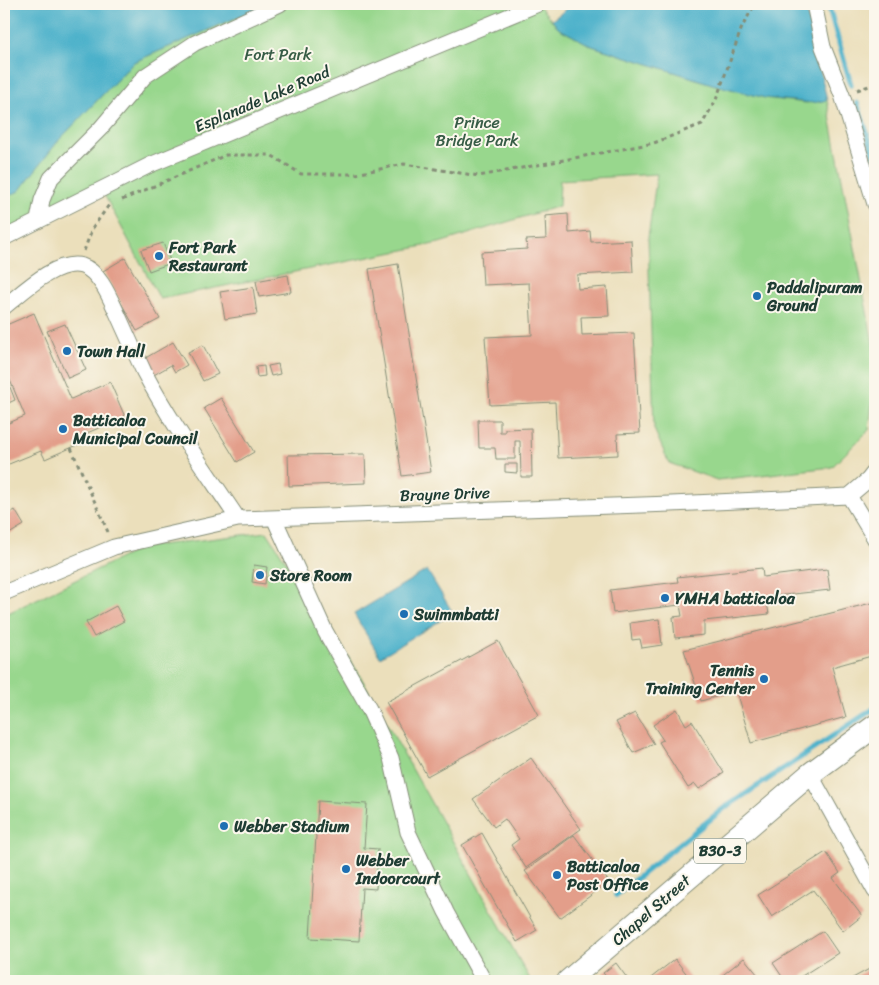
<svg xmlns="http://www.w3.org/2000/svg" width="879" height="985" font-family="Sriracha,sans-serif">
  <rect width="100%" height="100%" fill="#fbf7ec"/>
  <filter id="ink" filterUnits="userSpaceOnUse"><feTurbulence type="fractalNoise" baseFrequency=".02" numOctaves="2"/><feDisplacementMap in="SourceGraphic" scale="10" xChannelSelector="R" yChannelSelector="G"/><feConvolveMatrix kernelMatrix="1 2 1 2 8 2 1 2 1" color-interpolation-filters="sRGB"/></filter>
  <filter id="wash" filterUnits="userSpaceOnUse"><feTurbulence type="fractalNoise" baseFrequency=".0096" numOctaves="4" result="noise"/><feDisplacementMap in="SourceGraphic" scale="20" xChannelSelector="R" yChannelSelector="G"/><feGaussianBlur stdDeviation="1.12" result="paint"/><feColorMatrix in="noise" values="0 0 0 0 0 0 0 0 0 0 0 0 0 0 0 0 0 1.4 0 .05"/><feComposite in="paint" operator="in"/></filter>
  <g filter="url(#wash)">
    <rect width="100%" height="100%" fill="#ebdfbb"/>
    <path fill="#98d78d" stroke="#5c8a60" d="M268 4H538L558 28 592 46 712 84 765 98 806 103 827 100 875 354V376L869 430 832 467 717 480 669 463 654 429 648 237 657 174 560 180 559 206 439 243 160 299 100 187 4 235V198L19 191 59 140 134 62Z
      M267 532 358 672 531 981H4V615L143 547Z"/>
    <path fill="#4bb1ca" stroke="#35777f" d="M4 4H268L134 62 59 140 19 191 4 198Z
      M573 4H805L827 100 813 103 765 98 712 84 592 46 558 28 552 20Z
      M427 570 453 613 380 657 354 614Z"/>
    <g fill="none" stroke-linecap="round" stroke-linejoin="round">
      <path stroke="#4bb1ca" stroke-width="5.5" d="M828 4 851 85
        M857 103 875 157
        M616 895 723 809 875 708"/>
    </g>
    <g id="blocks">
      <path fill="#e39e8a" d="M568 214 569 233 590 231 591 242 631 240 633 272 577 275 578 289 607 287 609 316 581 317 582 335 634 333 640 433 617 434 618 455 558 458 555 402 490 405 485 337 532 335 529 283 483 285 481 252 527 249 526 240 546 239 545 216Z
        M163 243 171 263 149 271 141 250Z
        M125 258 160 319 137 331 103 271Z
        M398 264 431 472 402 476 369 269Z
        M288 275 291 292 259 297 256 281Z
        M253 287 257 314 225 319 220 292Z
        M34 313 71 399 110 382 125 417 87 433 89 440 45 459 41 451 4 466V425L25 416 4 366V326Z
        M65 324 86 370 68 378 47 331Z
        M173 342 187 365 175 372 171 365 152 376 142 360Z
        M203 345 218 374 203 381 188 352Z
        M278 364 280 374 271 376 268 366Z
        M264 366 265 376 257 377 256 367Z
        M8 382 15 400 4 405V383Z
        M221 398 254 452 237 462 204 408Z
        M478 420H500V432H505V429L531 428 532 477H521L520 441H515V459H496L495 448H479Z
        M365 454 366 483 289 486 288 455Z
        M505 464H517V473L505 472Z
        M15 510 24 525 4 537V517Z
        M254 565 267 567 265 584 252 582Z
        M762 568 763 577 827 569 830 590 766 597 769 614 704 621V635L675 638 673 617 682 616 680 605 613 613 610 590 678 582 677 577Z
        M875 602V655L832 667 846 717 751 743 736 691 701 701 684 650Z
        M116 606 124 621 94 637 86 622Z
        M659 619 662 645 642 648 640 639 632 640 630 623Z
        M498 641 539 715 427 776 386 702Z
        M677 709 686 725 692 721 724 773 699 789 695 784 688 788 659 742 663 740 653 725Z
        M635 713 654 744 633 753 616 722Z
        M531 758 581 829 526 868 511 845 519 839 505 819 494 827 473 799Z
        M318 801 367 804 364 848 378 849 376 889 362 888 359 941 310 938Z
        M482 833 537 930 517 942 462 845Z
        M574 835 609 882 560 918 525 871Z
        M826 852 840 873 833 878 862 916 843 931 813 890 772 917 758 895Z
        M823 931 838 953 794 981H785L773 963Z
        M744 958 763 981H721L719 978Z
        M675 959 692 981H647Z
        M616 963 627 978 623 981H610L603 973Z
        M875 966V981H850L849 980Z"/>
    </g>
  </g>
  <g filter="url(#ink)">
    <use href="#blocks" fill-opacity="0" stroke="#858e78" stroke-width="1"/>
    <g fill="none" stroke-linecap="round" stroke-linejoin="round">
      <defs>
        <path id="minor" d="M814 4 823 47 842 95 875 204
          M38 220 42 200 51 178 100 129 145 76 195 43 280 4
          M4 238 150 165 538 4
          M4 307C23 292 56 259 82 266 99 271 110 298 117 313 126 333 135 353 144 372 171 423 206 471 238 519
          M849 496 868 480 875 471
          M274 518 325 631 369 709 391 758 408 832 446 912 484 981
          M4 593 114 547 238 519 671 504 849 496 875 539
          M810 774 875 891"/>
        <path id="primary" d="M568 981 810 774 875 726"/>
      </defs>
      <use href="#minor" stroke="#858e78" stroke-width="17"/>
      <use href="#primary" stroke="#858e78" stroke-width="24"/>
      <path stroke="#858e78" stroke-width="3" stroke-dasharray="4 4" stroke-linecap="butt" d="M857 90 875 84
        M122 200 226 155H271L301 174H356L404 164 479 176 654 143 702 124 716 100 742 27 755 4
        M84 251 92 229 109 205
        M71 448 108 532"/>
      <use href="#minor" stroke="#fff" stroke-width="15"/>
      <use href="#primary" stroke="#fff" stroke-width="22"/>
    </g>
  </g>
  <g fill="#1f6fb2" stroke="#fbf7ec" stroke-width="2">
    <circle cx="159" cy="256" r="5"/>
    <circle cx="757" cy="296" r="5"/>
    <circle cx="67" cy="351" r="5"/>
    <circle cx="63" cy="429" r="5"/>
    <circle cx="260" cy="575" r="5"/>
    <circle cx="665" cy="598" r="5"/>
    <circle cx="404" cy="614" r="5"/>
    <circle cx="764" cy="679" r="5"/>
    <circle cx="224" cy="826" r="5"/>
    <circle cx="346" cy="869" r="5"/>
    <circle cx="557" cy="875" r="5"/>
  </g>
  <g text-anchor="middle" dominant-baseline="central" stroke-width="4" stroke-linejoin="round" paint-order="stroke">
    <rect fill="#fbf7ec" stroke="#61756b" stroke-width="1" x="694" y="838.5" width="52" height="25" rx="4"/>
    <g font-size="15" font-weight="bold" fill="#1f3d34">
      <text x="720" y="851">B30-3</text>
    </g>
    <g font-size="16" fill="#375c46" stroke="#fbf7ec">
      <text x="278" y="54">Fort Park</text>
      <text x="477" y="122">Prince<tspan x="477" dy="18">Bridge Park</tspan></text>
    </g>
    <g font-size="16" fill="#1f3d34" stroke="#fbf7ec">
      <text transform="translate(262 99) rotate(-23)">Esplanade Lake Road</text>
      <text transform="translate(445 494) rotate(-2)">Brayne Drive</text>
      <text transform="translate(651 910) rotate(-41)">Chapel Street</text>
    </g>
    <g font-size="16" font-weight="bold" fill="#1f3d34" stroke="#fbf7ec" text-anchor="start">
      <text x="169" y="247">Fort Park<tspan x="169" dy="18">Restaurant</tspan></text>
      <text x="767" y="287">Paddalipuram<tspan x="767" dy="18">Ground</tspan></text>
      <text x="77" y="351">Town Hall</text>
      <text x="73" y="420">Batticaloa<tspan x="73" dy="18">Municipal Council</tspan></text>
      <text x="270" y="575">Store Room</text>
      <text x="675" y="598">YMHA batticaloa</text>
      <text x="414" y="614">Swimmbatti</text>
      <text x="754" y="670" text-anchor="end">Tennis<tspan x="754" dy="18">Training Center</tspan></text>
      <text x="234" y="826">Webber Stadium</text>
      <text x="356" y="860">Webber<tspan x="356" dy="18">Indoorcourt</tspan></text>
      <text x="567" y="866">Batticaloa<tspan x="567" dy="18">Post Office</tspan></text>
    </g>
  </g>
  <rect width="879" height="985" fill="none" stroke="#fbf7ec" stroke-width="20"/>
</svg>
